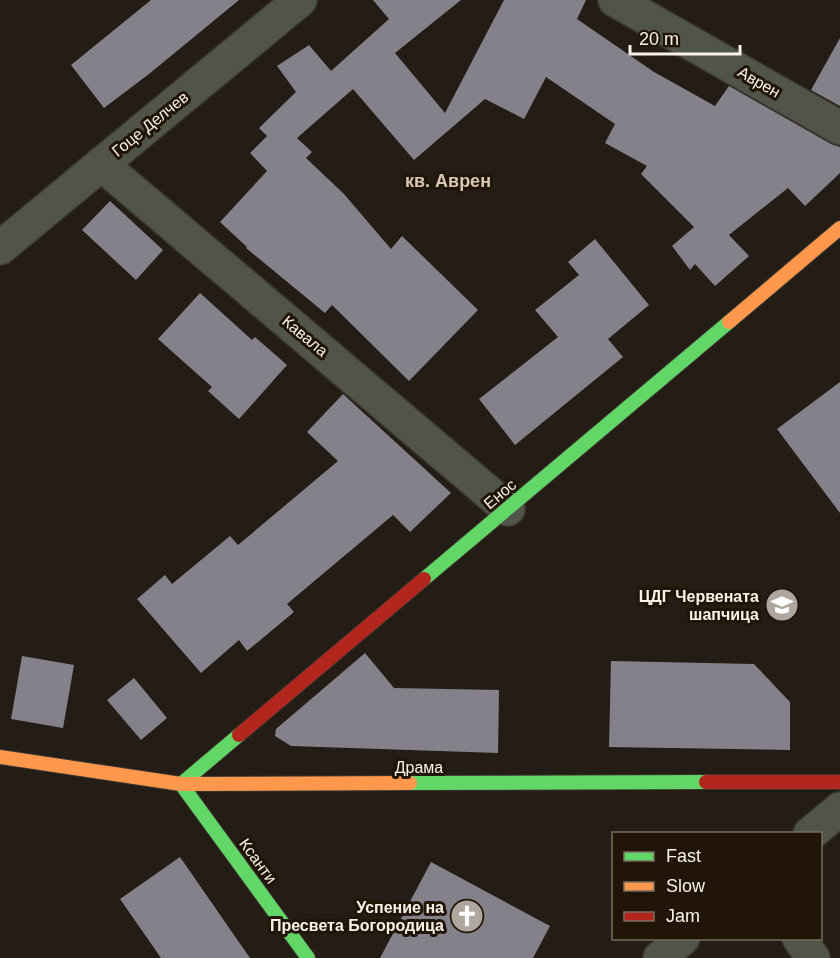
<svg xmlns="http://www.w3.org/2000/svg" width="840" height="958" font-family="Arial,sans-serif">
  <rect width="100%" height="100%" fill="#241d15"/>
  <path fill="#85818a" d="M151 0H239L149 74 104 108 71 65Z
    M373 0H461L395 53 445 113 504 0H586L577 19 654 72 715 106 729 86 831 144 840 147V173L805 206 788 188 729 235 749 256 715 286 695 264 690 270 672 246 694 227 641 174 647 166 605 143 615 124 546 77 524 119 485 99 414 160 353 89 297 138 312 152 306 158 344 194 391 249 402 236 478 310 409 381 332 305 325 313 246 248 247 247 220 222 267 171 250 153 267 136 259 128 296 92 277 66 309 45 331 71 389 19Z
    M840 38V106L811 90Z
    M110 201 163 250 136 280 82 230Z
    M595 239 649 305 608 339 623 357 515 445 479 399 558 337 535 310 579 275 568 262Z
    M200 293 252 340 255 337 287 365 239 419 208 391 212 387 158 339Z
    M840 382V513L777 429Z
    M343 394 451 493 410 532 393 515 287 604 294 612 247 651 239 640 201 673 137 599 165 575 172 584 230 536 238 545 338 461 307 432Z
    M365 653 394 688 499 690 498 753 291 746 275 736 276 729Z
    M22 656 74 665 63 728 11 719Z
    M611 661 754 664 790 702V750L609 747Z
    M134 678 167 718 141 740 107 700Z
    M180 857 234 935 250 958H161L120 899Z
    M431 862 550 926 533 958H380Z"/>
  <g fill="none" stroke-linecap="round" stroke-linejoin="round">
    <defs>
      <path id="street" d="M615 0 840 128
        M101 164 508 509
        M0 248 300 0
        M810 834 840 809
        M799 938 813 958
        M660 958 683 938"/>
      <path id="fast" d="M424 579 729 322
        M239 735 181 784 308 958
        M410 783 706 782"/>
      <path id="slow" d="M729 322 840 228
        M0 757 181 784 410 783"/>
      <path id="jam" d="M239 735 424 579
        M706 782H840"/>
    </defs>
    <use href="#street" stroke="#3c3730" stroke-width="36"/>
    <use href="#fast" stroke="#3c3730" stroke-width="16"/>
    <use href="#slow" stroke="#3c3730" stroke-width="16"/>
    <use href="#jam" stroke="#3c3730" stroke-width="16"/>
    <use href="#street" stroke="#515448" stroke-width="33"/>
    <use href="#fast" stroke="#63d668" stroke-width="14"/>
    <use href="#slow" stroke="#ff974d" stroke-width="14"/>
    <use href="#jam" stroke="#b3261e" stroke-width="14"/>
  </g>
  <defs>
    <symbol id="school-disc" viewBox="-11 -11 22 22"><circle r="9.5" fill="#afa79e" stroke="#211507"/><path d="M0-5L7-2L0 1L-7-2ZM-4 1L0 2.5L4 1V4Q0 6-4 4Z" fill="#fff"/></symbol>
    <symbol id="church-disc" viewBox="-11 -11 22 22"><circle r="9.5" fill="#afa79e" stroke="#211507"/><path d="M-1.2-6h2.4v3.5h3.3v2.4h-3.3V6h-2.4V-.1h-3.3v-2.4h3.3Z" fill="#fff"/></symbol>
  </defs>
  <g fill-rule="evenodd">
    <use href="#school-disc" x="763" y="586" width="38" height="38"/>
    <use href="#church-disc" x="448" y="897" width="38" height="38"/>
  </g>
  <g text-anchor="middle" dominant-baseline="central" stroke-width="6" stroke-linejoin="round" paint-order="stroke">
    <g font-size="16" fill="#faf2e8" stroke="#211507">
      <text transform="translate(759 82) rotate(30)">Аврен</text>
      <text transform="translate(150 124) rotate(-39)">Гоце Делчев</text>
      <text transform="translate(305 336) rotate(40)">Кавала</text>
      <text transform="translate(500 494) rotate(-40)">Енос</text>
      <text x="419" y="767">Драма</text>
      <text transform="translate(258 861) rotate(54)">Ксанти</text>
    </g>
    <g font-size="16" font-weight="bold" fill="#faf2e8" stroke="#211507" text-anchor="end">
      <text x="759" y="596">ЦДГ Червената<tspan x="759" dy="18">шапчица</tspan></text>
      <text x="444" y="907">Успение на<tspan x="444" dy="18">Пресвета Богородица</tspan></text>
    </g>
    <g font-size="18" font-weight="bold" fill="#d8c7b5" stroke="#211507">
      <text x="448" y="181">кв. Аврен</text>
    </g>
  </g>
  <rect x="612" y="832" width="210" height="108" fill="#211507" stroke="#786d61" stroke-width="1.5"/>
  <rect x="624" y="852" width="30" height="9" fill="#63d668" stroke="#786d61" stroke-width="1.5"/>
  <text x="666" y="862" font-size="18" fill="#faf2e8">Fast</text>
  <rect x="624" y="882" width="30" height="9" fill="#ff974d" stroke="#786d61" stroke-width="1.5"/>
  <text x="666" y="892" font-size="18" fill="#faf2e8">Slow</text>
  <rect x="624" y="912" width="30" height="9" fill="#b3261e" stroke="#786d61" stroke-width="1.5"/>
  <text x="666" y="922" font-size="18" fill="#faf2e8">Jam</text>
  <path d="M630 45v9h110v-9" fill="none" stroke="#faf2e8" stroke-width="3"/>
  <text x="639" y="45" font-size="18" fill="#faf2e8" stroke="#211507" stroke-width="4.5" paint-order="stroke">20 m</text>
</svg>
